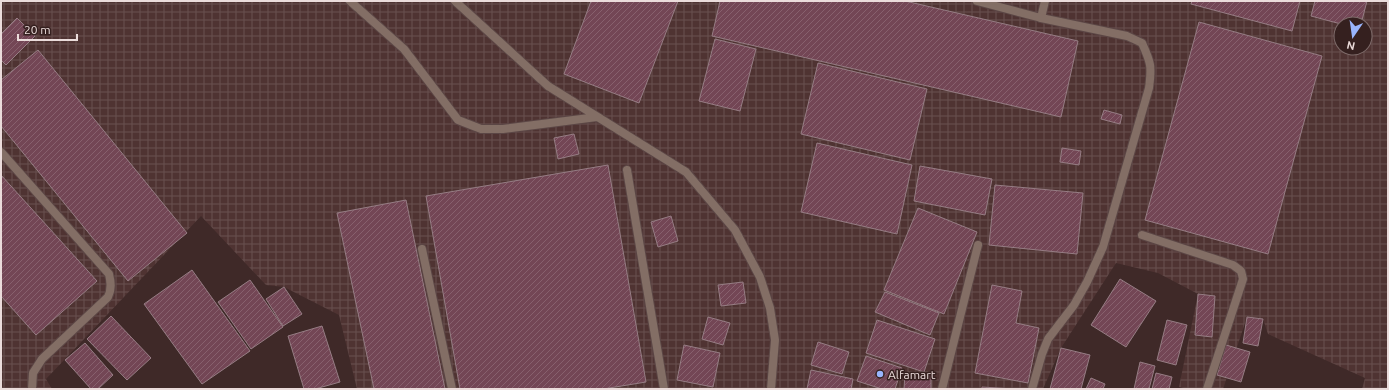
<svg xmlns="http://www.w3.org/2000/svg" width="1389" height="390" font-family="Ubuntu,sans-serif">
  <defs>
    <pattern id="industrial-grid" width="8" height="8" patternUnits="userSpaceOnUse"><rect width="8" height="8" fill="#4f3332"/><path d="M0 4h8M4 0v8" fill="none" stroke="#68504f"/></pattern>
    <pattern id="building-hatch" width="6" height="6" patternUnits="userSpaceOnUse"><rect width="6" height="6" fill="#734655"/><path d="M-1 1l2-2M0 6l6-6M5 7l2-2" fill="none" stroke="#87606d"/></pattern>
  </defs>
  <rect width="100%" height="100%" fill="#3f2928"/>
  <path fill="url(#industrial-grid)" fill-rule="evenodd" d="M1 1H1388V389H1362L1365 378 1268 334 1263 319 1247 317 1223 389H1188L1179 387 1198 294 1158 273 1116 263 1061 348 1043 389H357L339 315 284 287 266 285 201 216 46 379 52 389H1ZM1341 24H1365V48H1341Z"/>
  <path fill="url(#building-hatch)" stroke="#967d84" d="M591 1H678L639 103 564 74Z
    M720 1H905L1078 41 1061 117 712 36Z
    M1192 1H1300L1292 31 1191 4Z
    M1315 1H1367L1361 24H1341L1311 16Z
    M17 18 35 36 6 65 1 60V34Z
    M1199 22 1322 56 1268 254 1145 220Z
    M715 39 756 49 740 111 699 101Z
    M38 50 187 233 128 281 1 126V80Z
    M818 63 927 89 910 160 801 134Z
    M1104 110 1122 115 1120 124 1101 119Z
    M574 134 579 154 558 159 554 138Z
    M817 143 912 165 897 234 801 212Z
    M1062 148 1081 151 1079 165 1060 162Z
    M608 165 646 382 603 389H460L426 196Z
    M920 166 992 179 985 215 914 201Z
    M1 175 97 281 36 335 1 296Z
    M995 185 1083 193 1077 254 989 245Z
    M406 200 445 389H374L337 213Z
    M918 208 977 232 944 314 884 290Z
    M671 216 678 241 658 247 651 222Z
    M192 270 250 351 202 384 144 304Z
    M1120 279 1156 301 1126 347 1091 325Z
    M250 280 283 327 251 349 218 302Z
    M743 282 746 303 721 306 718 285Z
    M992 285 1022 291 1016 323 1039 328 1028 383 975 373Z
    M284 287 302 314 283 326 266 299Z
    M885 292 939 313 930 335 875 312Z
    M1198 294 1215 296 1212 337 1195 335Z
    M111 316 151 358 127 380 87 339Z
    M708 317 730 323 723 345 702 339Z
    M1247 317 1263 319 1258 346 1243 343Z
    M877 320 935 339 924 372 866 353Z
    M1167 320 1187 325 1176 365 1157 360Z
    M322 326 340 382 315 389H304L288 336Z
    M818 342 849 352 842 374 811 365Z
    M85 343 113 375 98 389H91L65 360Z
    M684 345 720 353 713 387 677 380Z
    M1226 345 1250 352 1241 382 1217 375Z
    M1061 348 1090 355 1081 389H1050Z
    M866 356 902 368 895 389H882L857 381Z
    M1140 362 1155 366 1149 389H1134Z
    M811 370 853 379 851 389H807Z
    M905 373 931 374V389H904Z
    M1156 373 1172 377 1169 389H1152Z
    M1091 378 1105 384 1103 389H1086Z
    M982 387 1014 389H982Z"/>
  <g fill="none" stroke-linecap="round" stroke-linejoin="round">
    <defs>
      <path id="lane" d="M350 1 404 49 458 120 481 129H503L597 117
        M455 1 548 86 686 172 735 230 760 277 770 308 775 340 771 389
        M1041 18 1045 1
        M1 152 109 274C111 282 112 289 108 297L42 359 33 373 32 389
        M627 170 664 389
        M1142 235 1233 265 1241 271 1243 279 1207 389
        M422 249 452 389
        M942 389 978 245"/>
      <path id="street" d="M977 1 1041 18 1127 36 1142 43C1151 63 1152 66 1149 88L1103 247 1087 282 1074 305 1048 339 1042 354 1032 389"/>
    </defs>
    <use href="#lane" stroke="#5b4645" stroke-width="10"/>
    <use href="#street" stroke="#5b4645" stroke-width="10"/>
    <use href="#lane" stroke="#836e65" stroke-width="8"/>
    <use href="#street" stroke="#836e65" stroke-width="8"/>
  </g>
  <circle fill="#99b5fd" stroke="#35201f" stroke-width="1.5" cx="880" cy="374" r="4"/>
  <g text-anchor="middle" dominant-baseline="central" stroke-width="3" stroke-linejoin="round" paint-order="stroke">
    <g font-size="12" fill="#ebdcdb" stroke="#35201f" text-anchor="start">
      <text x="888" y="374">Alfamart</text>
    </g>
  </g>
  <rect width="1389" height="390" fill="none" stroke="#ebdcdb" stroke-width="4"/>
  <g transform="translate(1353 36) rotate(193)"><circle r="19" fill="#35201f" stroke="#7e6b6a"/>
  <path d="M0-3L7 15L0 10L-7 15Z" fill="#99b5fd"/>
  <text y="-6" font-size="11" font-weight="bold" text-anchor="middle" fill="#ebdcdb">N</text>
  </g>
  <path d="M18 34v6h59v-6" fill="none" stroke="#ebdcdb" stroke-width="2"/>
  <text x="24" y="34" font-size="12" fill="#ebdcdb" stroke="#35201f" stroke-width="3" paint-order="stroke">20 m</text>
</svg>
